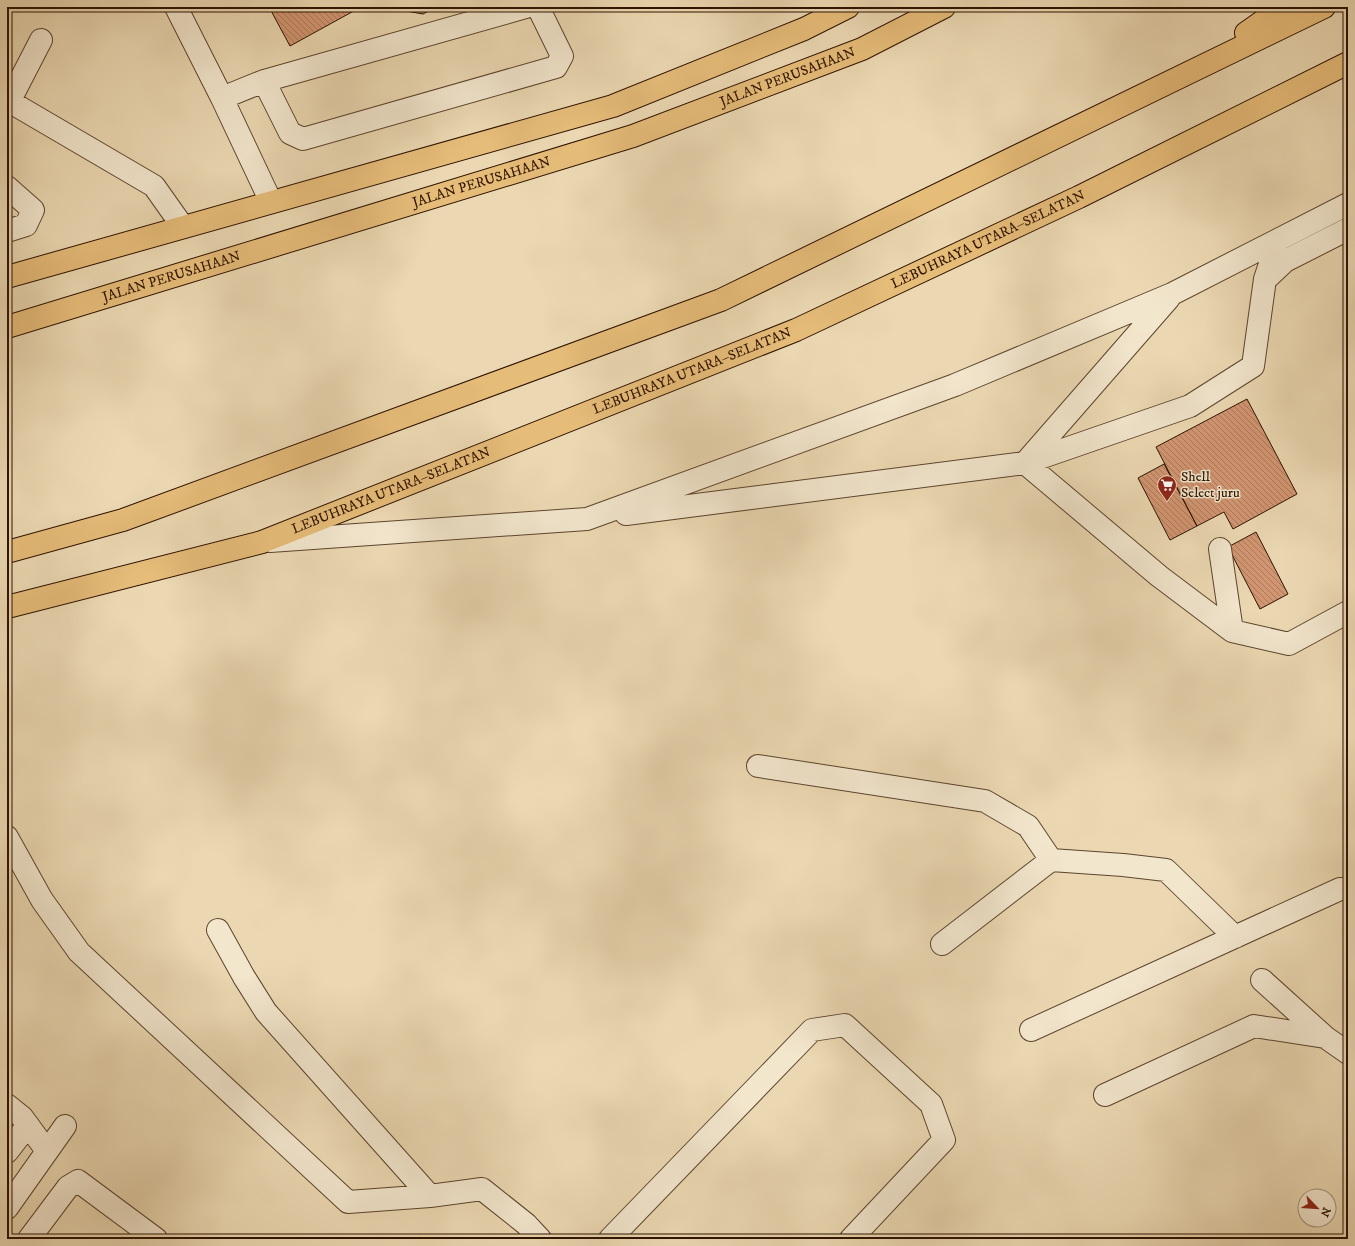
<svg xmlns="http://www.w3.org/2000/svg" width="1355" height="1246" font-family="'IM FELL DW Pica',serif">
  <defs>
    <pattern id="building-back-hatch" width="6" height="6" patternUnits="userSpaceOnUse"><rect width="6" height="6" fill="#d29672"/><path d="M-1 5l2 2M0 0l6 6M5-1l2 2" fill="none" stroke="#ab795b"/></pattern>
  </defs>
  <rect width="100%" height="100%" fill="#ebd8b2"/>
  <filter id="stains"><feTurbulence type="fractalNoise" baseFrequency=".005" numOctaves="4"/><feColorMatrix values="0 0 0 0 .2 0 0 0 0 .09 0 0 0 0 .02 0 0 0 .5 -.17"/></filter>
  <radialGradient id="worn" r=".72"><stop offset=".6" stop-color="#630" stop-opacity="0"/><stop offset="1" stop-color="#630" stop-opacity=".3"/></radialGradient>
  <path fill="url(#building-back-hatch)" stroke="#2d1201" d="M269 7H361L290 46Z
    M384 7H436L423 14Z
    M1247 399 1297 494 1233 529 1224 512 1197 526 1156 447Z
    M1164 464 1197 526 1170 540 1138 478Z
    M1256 532 1288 594 1260 609 1228 547Z"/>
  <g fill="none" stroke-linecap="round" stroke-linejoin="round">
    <defs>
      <path id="minor" d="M176 7 222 98 271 202
        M264 81 290 133 303 139 556 67 562 56 538 7
        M222 98 264 81 526 7
        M7 100 154 186 183 227
        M9 102 41 40
        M7 187 33 210 26 225 7 231
        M1266 279 1285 261 1348 229
        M1169 298 1025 463 1159 576 1232 631 1289 644 1348 612
        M626 514 1025 463 1190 406 1253 366 1265 279 1278 240
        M270 541 587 519 955 385 1172 294 1348 204
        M1220 549 1232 631
        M758 766 985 801 1028 826 1051 860
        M7 837 42 900 79 952 348 1202 430 1196 482 1189 526 1224 540 1239
        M218 930 244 977 266 1012 430 1196
        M942 944 1051 860 1123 865 1166 870 1235 937
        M1262 980 1325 1037
        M1031 1030 1340 889H1348
        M1105 1095 1254 1026 1325 1037 1348 1053
        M7 1105 22 1117 47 1151
        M7 1152 28 1125
        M7 1208 65 1126
        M29 1239 68 1187 78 1181 156 1239
        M610 1239 812 1030 845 1025 931 1104 944 1140 851 1239"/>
      <g id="major">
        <path d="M7 277 613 106 804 29 848 7"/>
        <path id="s1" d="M7 327 633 136 862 49 944 7"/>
      </g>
      <g id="highway">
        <path d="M1246 33 1283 7"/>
        <path d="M7 552 123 520 721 300 1324 7"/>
        <path id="s2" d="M7 607 262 542 796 330 1079 197 1348 63"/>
      </g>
    </defs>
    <use href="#minor" stroke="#5c442d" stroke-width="24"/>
    <use href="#major" stroke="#2d1201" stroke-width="24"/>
    <use href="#highway" stroke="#2d1201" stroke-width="24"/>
    <use href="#minor" stroke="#f2e6cd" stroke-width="22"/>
    <use href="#major" stroke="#e6bc79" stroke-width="22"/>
    <use href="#highway" stroke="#e6bc79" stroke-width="22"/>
  </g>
  <defs>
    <symbol id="supermarket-pin" viewBox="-11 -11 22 30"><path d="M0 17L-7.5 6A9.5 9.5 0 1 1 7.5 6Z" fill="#8f2418" stroke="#f2e6cd"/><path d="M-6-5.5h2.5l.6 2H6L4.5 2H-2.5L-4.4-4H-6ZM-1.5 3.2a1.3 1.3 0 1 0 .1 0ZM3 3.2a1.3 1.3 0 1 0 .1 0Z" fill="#fff"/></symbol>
  </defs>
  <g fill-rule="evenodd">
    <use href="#supermarket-pin" x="1156" y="474" width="22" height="30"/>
  </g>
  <g text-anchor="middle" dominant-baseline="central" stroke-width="3" stroke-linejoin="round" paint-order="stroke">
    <g font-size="14" fill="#2d1201" stroke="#f2e6cd">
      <text stroke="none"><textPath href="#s1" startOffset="820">JALAN PERUSAHAAN</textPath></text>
      <text stroke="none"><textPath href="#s1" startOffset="496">JALAN PERUSAHAAN</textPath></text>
      <text stroke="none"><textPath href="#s2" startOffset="1050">LEBUHRAYA UTARA–SELATAN</textPath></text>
      <text stroke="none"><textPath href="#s1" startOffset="172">JALAN PERUSAHAAN</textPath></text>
      <text stroke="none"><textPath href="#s2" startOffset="726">LEBUHRAYA UTARA–SELATAN</textPath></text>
      <text stroke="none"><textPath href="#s2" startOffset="402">LEBUHRAYA UTARA–SELATAN</textPath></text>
    </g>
    <g font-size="14" fill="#2d1201" stroke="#f2e6cd" text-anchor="start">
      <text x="1181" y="477">Shell<tspan x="1181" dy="16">Select juru</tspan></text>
    </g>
  </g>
  <rect width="1355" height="1246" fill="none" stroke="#ebd8b2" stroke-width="24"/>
  <rect x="8" y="8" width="1339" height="1230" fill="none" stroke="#2d1201" stroke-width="2"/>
  <rect x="12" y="12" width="1331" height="1222" fill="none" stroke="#2d1201"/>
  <g transform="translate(1317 1208) rotate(115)"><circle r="19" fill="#f2e6cd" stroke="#a3917b"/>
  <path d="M0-3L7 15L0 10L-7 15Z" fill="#8f2418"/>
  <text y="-6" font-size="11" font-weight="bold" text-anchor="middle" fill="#2d1201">N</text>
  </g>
  <rect width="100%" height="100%" filter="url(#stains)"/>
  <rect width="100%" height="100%" fill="url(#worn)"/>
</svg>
